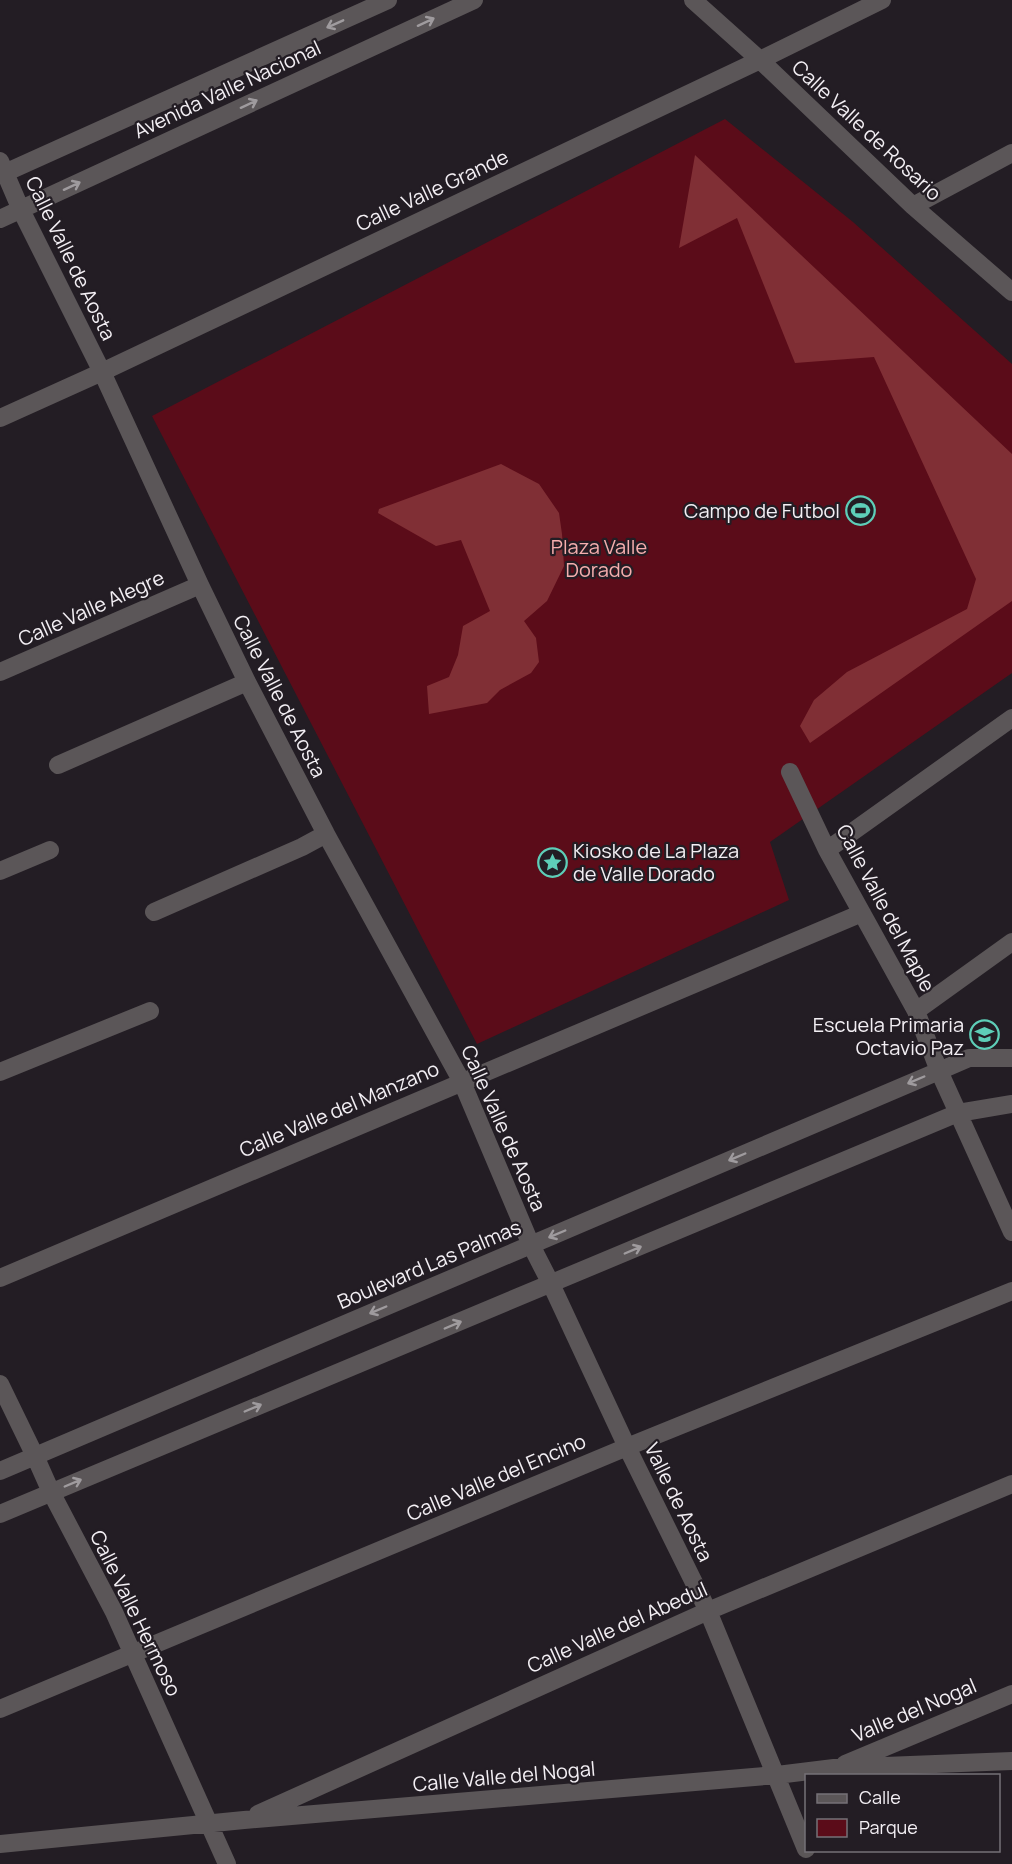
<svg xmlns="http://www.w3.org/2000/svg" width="1012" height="1864" font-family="Manrope,sans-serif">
  <rect width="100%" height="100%" fill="#231d24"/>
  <path fill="#5b0c19" d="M725 119 853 222 1012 364V673L770 842 789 900 477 1044 152 416Z"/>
  <path fill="#802f35" d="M695 155 1012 454V601L810 743 800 726 814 700 847 672 967 609 976 579 874 357 795 363 737 218 679 248Z
    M501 464 539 484 559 513 562 534 564 566 547 601 524 621 536 638 539 662 531 673 500 690 487 703 429 714 427 686 449 677 458 655 463 626 490 611 461 540 436 546 378 513 379 509Z"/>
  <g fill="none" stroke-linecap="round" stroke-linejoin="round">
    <path stroke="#5b5658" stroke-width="18" d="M693 0 760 60 913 206 1012 292
      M0 161 21 210 102 372 200 585 247 682 326 834 462 1082 531 1245 551 1284 627 1447 708 1611 806 1849
      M0 175 388 0
      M913 206 1012 153
      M0 219 474 0
      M0 418 102 372 760 60 882 0
      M0 672 200 585
      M58 765 247 682
      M790 772 827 850 916 1011 939 1071 1012 1232
      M827 850 1012 718
      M0 871 50 850
      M154 912 302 847 326 834
      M916 1011 1012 942
      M0 1072 150 1011
      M0 1278 862 913
      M0 1384 35 1456 51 1492 114 1612 227 1864
      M0 1471 939 1071 969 1058H1012
      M0 1514 958 1113 1012 1104
      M0 1709 627 1447 1012 1291
      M845 1764 1012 1694
      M258 1814 708 1611 1012 1484
      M0 1844 244 1820 777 1775 834 1768 1012 1761"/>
  </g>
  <defs><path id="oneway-shaft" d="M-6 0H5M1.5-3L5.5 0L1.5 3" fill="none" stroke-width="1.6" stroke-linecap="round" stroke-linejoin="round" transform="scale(1.5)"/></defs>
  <g stroke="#9f9b9e">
    <use href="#oneway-shaft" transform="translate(426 22) rotate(-25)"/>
    <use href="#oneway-shaft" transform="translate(335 24) rotate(156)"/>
    <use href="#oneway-shaft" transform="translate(249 104) rotate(-25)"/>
    <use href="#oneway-shaft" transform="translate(72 186) rotate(-25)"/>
    <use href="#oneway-shaft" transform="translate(916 1080) rotate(157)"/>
    <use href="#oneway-shaft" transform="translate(737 1157) rotate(157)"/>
    <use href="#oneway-shaft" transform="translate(557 1234) rotate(157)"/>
    <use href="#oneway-shaft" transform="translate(633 1250) rotate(-23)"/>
    <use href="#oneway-shaft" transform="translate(378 1310) rotate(157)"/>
    <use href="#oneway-shaft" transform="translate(453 1325) rotate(-23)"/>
    <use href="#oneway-shaft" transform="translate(253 1408) rotate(-23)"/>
    <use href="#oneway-shaft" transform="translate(73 1483) rotate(-23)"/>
  </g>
  <defs>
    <symbol id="stadium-ring" viewBox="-11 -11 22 22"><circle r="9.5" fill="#231d24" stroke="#5eceb8" stroke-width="1.5"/><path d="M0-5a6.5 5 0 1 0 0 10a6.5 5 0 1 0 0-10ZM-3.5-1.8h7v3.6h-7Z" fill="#5eceb8"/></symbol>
    <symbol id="sight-ring" viewBox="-11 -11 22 22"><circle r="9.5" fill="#231d24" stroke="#5eceb8" stroke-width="1.5"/><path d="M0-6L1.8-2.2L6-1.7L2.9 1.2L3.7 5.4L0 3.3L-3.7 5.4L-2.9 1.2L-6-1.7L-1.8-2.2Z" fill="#5eceb8"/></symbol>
    <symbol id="school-ring" viewBox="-11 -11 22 22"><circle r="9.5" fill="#231d24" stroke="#5eceb8" stroke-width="1.5"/><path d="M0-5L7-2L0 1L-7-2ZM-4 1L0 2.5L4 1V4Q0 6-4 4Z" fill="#5eceb8"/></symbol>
  </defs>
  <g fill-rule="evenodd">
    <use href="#stadium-ring" x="844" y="494" width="33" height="33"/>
    <use href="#sight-ring" x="536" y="846" width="33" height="33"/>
    <use href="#school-ring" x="968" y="1018" width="33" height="33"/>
  </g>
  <g text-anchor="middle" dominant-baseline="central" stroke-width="4.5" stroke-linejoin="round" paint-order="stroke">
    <g font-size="20" fill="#f3eff4" stroke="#231d24">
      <text transform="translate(227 89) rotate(-25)">Avenida Valle Nacional</text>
      <text transform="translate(867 130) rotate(43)">Calle Valle de Rosario</text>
      <text transform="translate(432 190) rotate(-25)">Calle Valle Grande</text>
      <text transform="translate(71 258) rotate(64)">Calle Valle de Aosta</text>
      <text transform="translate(91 608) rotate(-24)">Calle Valle Alegre</text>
      <text transform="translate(280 696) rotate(63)">Calle Valle de Aosta</text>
      <text transform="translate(886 908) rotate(62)">Calle Valle del Maple</text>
      <text transform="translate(339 1109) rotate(-23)">Calle Valle del Manzano</text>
      <text transform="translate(504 1128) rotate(66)">Calle Valle de Aosta</text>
      <text transform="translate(429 1264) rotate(-23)">Boulevard Las Palmas</text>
      <text transform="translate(496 1477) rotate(-23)">Calle Valle del Encino</text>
      <text transform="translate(679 1502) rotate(64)">Valle de Aosta</text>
      <text transform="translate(136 1613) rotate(64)">Calle Valle Hermoso</text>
      <text transform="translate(617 1627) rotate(-24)">Calle Valle del Abedul</text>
      <text transform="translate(914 1710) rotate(-23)">Valle del Nogal</text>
      <text transform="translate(504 1776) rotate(-5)">Calle Valle del Nogal</text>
    </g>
    <g font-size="20" fill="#f3eff4" stroke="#231d24" text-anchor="end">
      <text x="840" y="510">Campo de Futbol</text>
      <text x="573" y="850" text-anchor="start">Kiosko de La Plaza<tspan x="573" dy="23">de Valle Dorado</tspan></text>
      <text x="964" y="1024">Escuela Primaria<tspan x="964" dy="23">Octavio Paz</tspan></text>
    </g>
    <g font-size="20" fill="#f6aeae" stroke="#231d24">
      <text x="599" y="546">Plaza Valle<tspan x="599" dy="23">Dorado</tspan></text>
    </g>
  </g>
  <rect x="805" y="1774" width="195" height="78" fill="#231d24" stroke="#767177" stroke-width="1.5"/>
  <rect x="817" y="1794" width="30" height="9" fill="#5b5658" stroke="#767177" stroke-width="1.5"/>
  <text x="859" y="1804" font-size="18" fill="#f3eff4">Calle</text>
  <rect x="817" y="1819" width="30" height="18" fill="#5b0c19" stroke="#767177" stroke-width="1.5"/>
  <text x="859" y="1834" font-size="18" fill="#f3eff4">Parque</text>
</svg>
